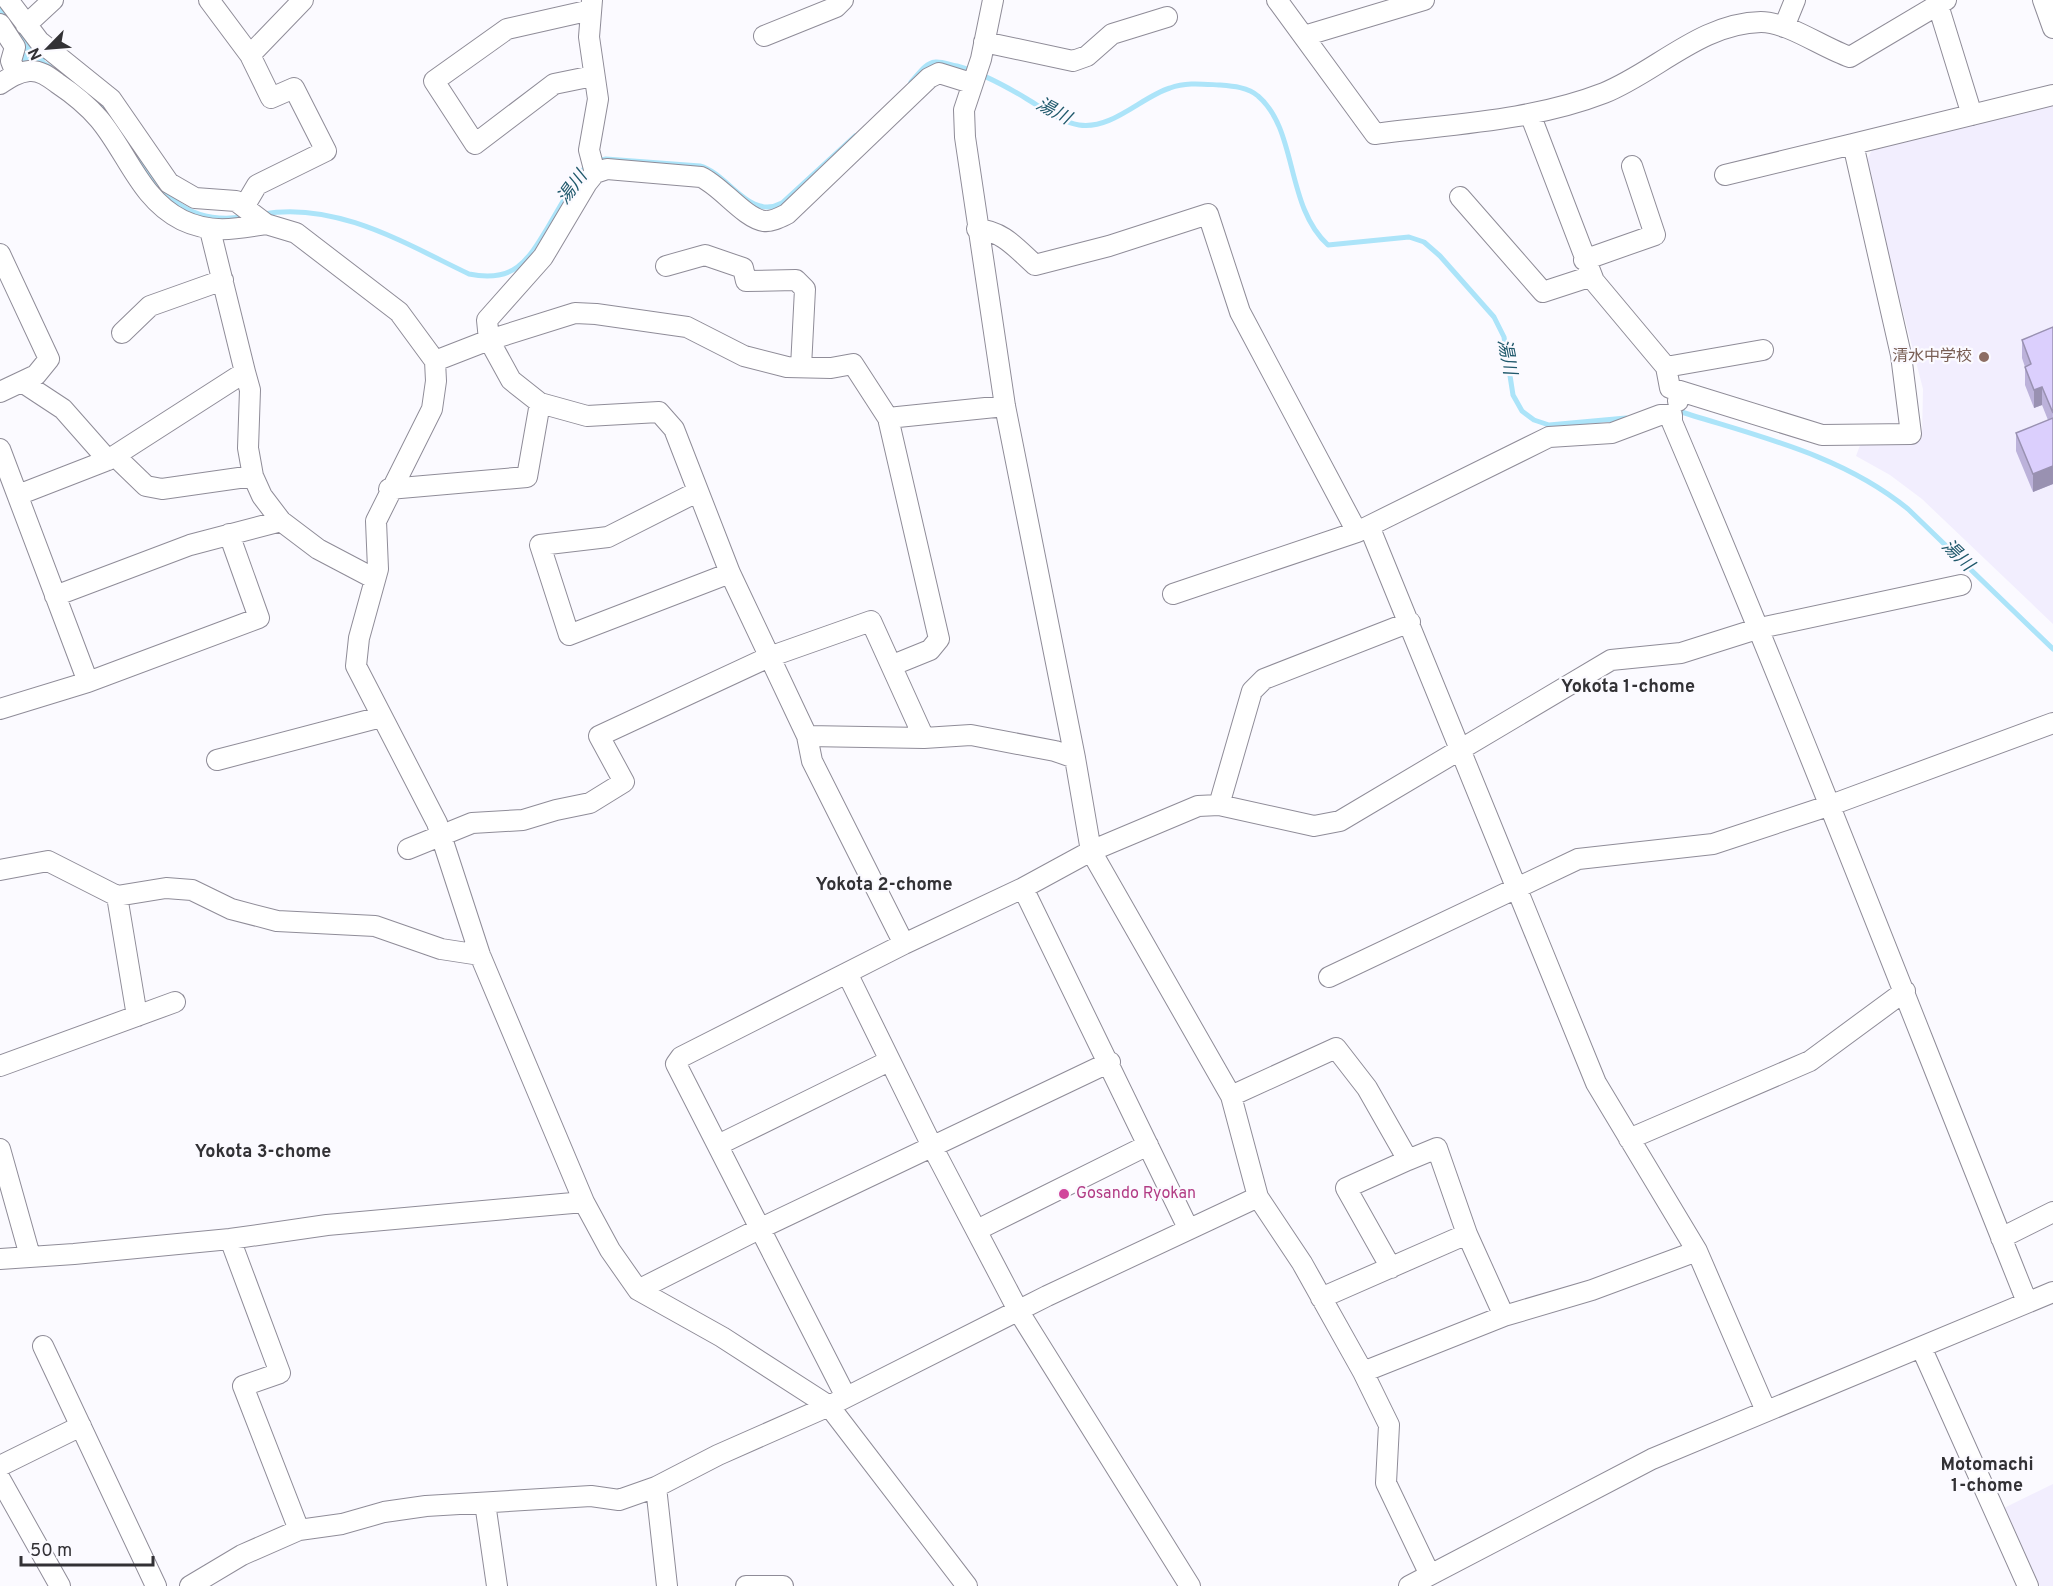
<svg xmlns="http://www.w3.org/2000/svg" width="2053" height="1586" font-family="Overpass,'Noto Sans JP',sans-serif">
  <rect width="100%" height="100%" fill="#fbfaff"/>
  <path fill="#f2eefe" d="M2053 99V624L1922 499 1890 475 1856 456 1862 440 1922 437 1923 389 1865 164 1875 144Z
    M2053 1484V1586H2040L2004 1508Z"/>
  <g fill="none" stroke-linecap="round" stroke-linejoin="round">
    <path stroke="#ace4f9" stroke-width="5" d="M17 63 30 54 50 67
      M63 75 105 109 116 126
      M911 82C918 75 925 63 935 62 942 61 950 65 957 66 982 73 1004 85 1027 99 1042 108 1061 122 1079 125 1112 130 1141 97 1170 88 1186 82 1202 84 1219 85 1232 86 1248 87 1258 96 1298 130 1285 206 1328 245L1409 237 1424 242 1440 256 1494 317 1504 337 1513 395 1522 411 1534 420 1549 425 1626 418
      M127 141C157 190 185 228 248 216
      M597 161 606 159 700 166C729 174 749 221 782 203L855 136
      M263 214C336 201 406 244 469 274 514 283 527 262 548 227 559 208 570 189 581 171L589 166
      M1675 410C1756 436 1841 454 1908 509L2053 649"/>
    <path stroke="#ace4f9" stroke-width="32" d="M0 5 30 54"/>
    <defs>
      <path id="minor" d="M8 0 39 41 111 99 169 183 195 198 236 201 266 224 296 233 399 312 435 361 436 381 432 409 376 521 378 569 359 638 356 666 437 823 480 955 584 1202
        M209 0 250 55 271 98 294 88 326 151 257 185 244 207
        M993 0 981 59 964 110 965 137 1005 406 1075 758 1091 851 1231 1096 1258 1197 1302 1263 1363 1372 1389 1425 1386 1483 1430 1575
        M1277 0 1375 134C1452 124 1532 121 1604 93 1656 72 1701 23 1761 22 1788 22 1823 48 1850 57L1946 0
        M2043 0 2053 28
        M1938 5 1972 115
        M591 10 507 29 434 81 475 144 554 84 593 76
        M0 24 15 47 11 61 16 74
        M26 25 53 0
        M1784 27 1795 0
        M764 36 836 7 843 0
        M1304 36 1424 0
        M984 42 1073 61 1087 56 1112 34 1167 17
        M250 55 303 0
        M0 84C9 78 18 72 29 71 40 70 49 77 57 83 72 93 87 105 99 119 127 152 140 199 182 220 211 234 236 229 266 224
        M1530 114 1594 281 1666 367 1670 388 1680 391 1678 401
        M595 173 607 169 701 177C721 186 744 218 764 221 772 222 781 217 787 214L929 78 939 73 971 83
        M1725 175 1853 144
        M1460 197 1543 292 1592 276
        M977 229C1003 231 1016 248 1035 265L1109 246 1208 214 1240 312 1357 532 1369 526
        M0 254 49 359 36 375 0 392
        M1584 260 1655 235 1632 166
        M666 266 705 255 743 268 746 281 796 280 805 289 801 367
        M122 333 150 306 223 280
        M435 361 489 340 487 320 543 257 587 183 595 173 589 150 598 99 589 37 592 0
        M1666 367 1763 350
        M245 372 250 390 248 448 253 476 262 496 281 521
        M1680 391 1822 435 1911 434 1901 355 1853 144 2053 95
        M888 418 1005 406
        M0 449 88 682
        M116 457 146 486 162 489 253 476
        M108 460 245 372 210 230
        M389 489 527 477 540 403
        M697 492 608 537 540 545 569 635 730 573
        M18 495 108 460 63 409 22 382
        M1173 594 1357 532
        M55 596 190 545 281 521 318 549 375 579
        M893 665 930 650 939 639 888 418 853 364 831 368 787 367 744 356 687 327 596 314 575 313 489 340 511 380 540 403 587 416 659 412 674 429 730 573 807 736 812 761 904 944
        M0 709 88 682 259 618 229 534
        M807 736 924 738
        M217 760 381 717
        M1219 805 1252 691 1264 679 1410 622
        M408 849 472 823 523 820 556 810 590 803 624 782 599 736 769 657 871 621 924 738 971 735 1055 751 1075 758
        M0 870 48 861 117 896 166 888 192 890 231 909 277 921 375 926 441 949 480 955
        M1023 888 1188 1228
        M117 896 137 1016
        M847 973 933 1148 1019 1312 1190 1586
        M1329 977 1578 859 1713 844 1831 805 2053 723
        M0 1066 175 1002
        M1231 1096 1336 1048 1367 1088 1408 1160 1437 1148 1467 1234 1321 1298
        M1629 1139 1810 1061 1905 991
        M718 1145 889 1061
        M0 1149 30 1256
        M977 1230 1148 1145
        M1467 1234 1504 1316
        M2001 1238 2053 1212
        M230 1239 280 1373 243 1386 299 1530
        M0 1259 74 1254 230 1239 327 1225 584 1202 610 1250 638 1290 722 1337 829 1406 967 1586
        M1391 1268 1346 1188 1408 1160
        M638 1290 759 1229 1110 1062
        M43 1346 156 1586
        M1921 1347 2028 1586
        M1363 1372 1504 1316 1592 1290 1697 1251
        M846 1397 676 1064 681 1057 904 944 1023 888 1091 851 1198 806 1219 805 1314 826 1340 821 1611 660 1681 653 1760 628 1961 585
        M1766 1411 1697 1251 1596 1083 1369 526 1549 437 1612 433 1660 415H1672V422C1796 713 1909 1008 2027 1302
        M0 1466 81 1426
        M0 1479 60 1586
        M656 1487 667 1586
        M485 1503 497 1586
        M190 1586 242 1555 299 1530 342 1524 384 1512 426 1506 591 1496 619 1500 656 1487 718 1455 829 1406 1047 1296 1258 1197
        M746 1586H783
        M1409 1586 1652 1459 2053 1292"/>
    </defs>
    <use href="#minor" stroke="#8f8c98" stroke-width="22"/>
    <use href="#minor" stroke="#fff" stroke-width="20"/>
  </g>
  <path fill="#bcb2da" d="M2053 327V484L2033 492 2016 451V433L2048 420 2042 405 2034 408 2025 385V367L2022 358V340Z"/>
  <path fill="#9991b1" d="M2042 387V405L2034 408V390Z
    M2053 466V484L2033 492V474Z"/>
  <path fill="#dbcffd" stroke="#9991b1" stroke-width="1.5" d="M2053 327V413L2042 387 2034 390 2025 367 2031 364 2022 340Z
    M2053 418V466L2033 474 2016 433Z"/>
  <circle fill="#8d6e63" stroke="#fbfaff" stroke-width="2" cx="1984" cy="357" r="6"/>
  <circle fill="#d1479c" stroke="#fbfaff" stroke-width="2" cx="1064" cy="1194" r="6"/>
  <g text-anchor="middle" dominant-baseline="central" stroke-width="4.5" stroke-linejoin="round" paint-order="stroke">
    <g font-size="16" fill="#785e54" stroke="#fbfaff" text-anchor="end">
      <text x="1972" y="357">清水中学校</text>
    </g>
    <g font-size="16" fill="#b23c85" stroke="#fbfaff" text-anchor="start">
      <text x="1076" y="1194">Gosando Ryokan</text>
    </g>
    <g font-size="18" font-style="italic" fill="#20596c" stroke="#fbfaff">
      <text transform="translate(1053 112) rotate(28)">湯川</text>
      <text transform="translate(573 188) rotate(-54)">湯川</text>
      <text transform="translate(1506 357) rotate(79)">湯川</text>
      <text transform="translate(1957 556) rotate(44)">湯川</text>
    </g>
    <g font-size="18" font-weight="bold" fill="#323135" stroke="#fbfaff">
      <text x="1628" y="687">Yokota 1-chome</text>
      <text x="884" y="885">Yokota 2-chome</text>
      <text x="263" y="1152">Yokota 3-chome</text>
      <text x="1987" y="1465">Motomachi<tspan x="1987" dy="21">1-chome</tspan></text>
    </g>
  </g>
  <g transform="translate(48 48) rotate(245)" stroke="#fbfaff" stroke-width="4.5" paint-order="stroke">
  <path d="M0-4.5L10 22L0 15L-10 22Z" fill="#323135"/>
  <text y="-9" font-size="16" font-weight="bold" text-anchor="middle" fill="#323135">N</text>
  </g>
  <path d="M21 1556v9h132v-9" fill="none" stroke="#323135" stroke-width="3"/>
  <text x="30" y="1556" font-size="18" fill="#323135" stroke="#fbfaff" stroke-width="4.5" paint-order="stroke">50 m</text>
</svg>
